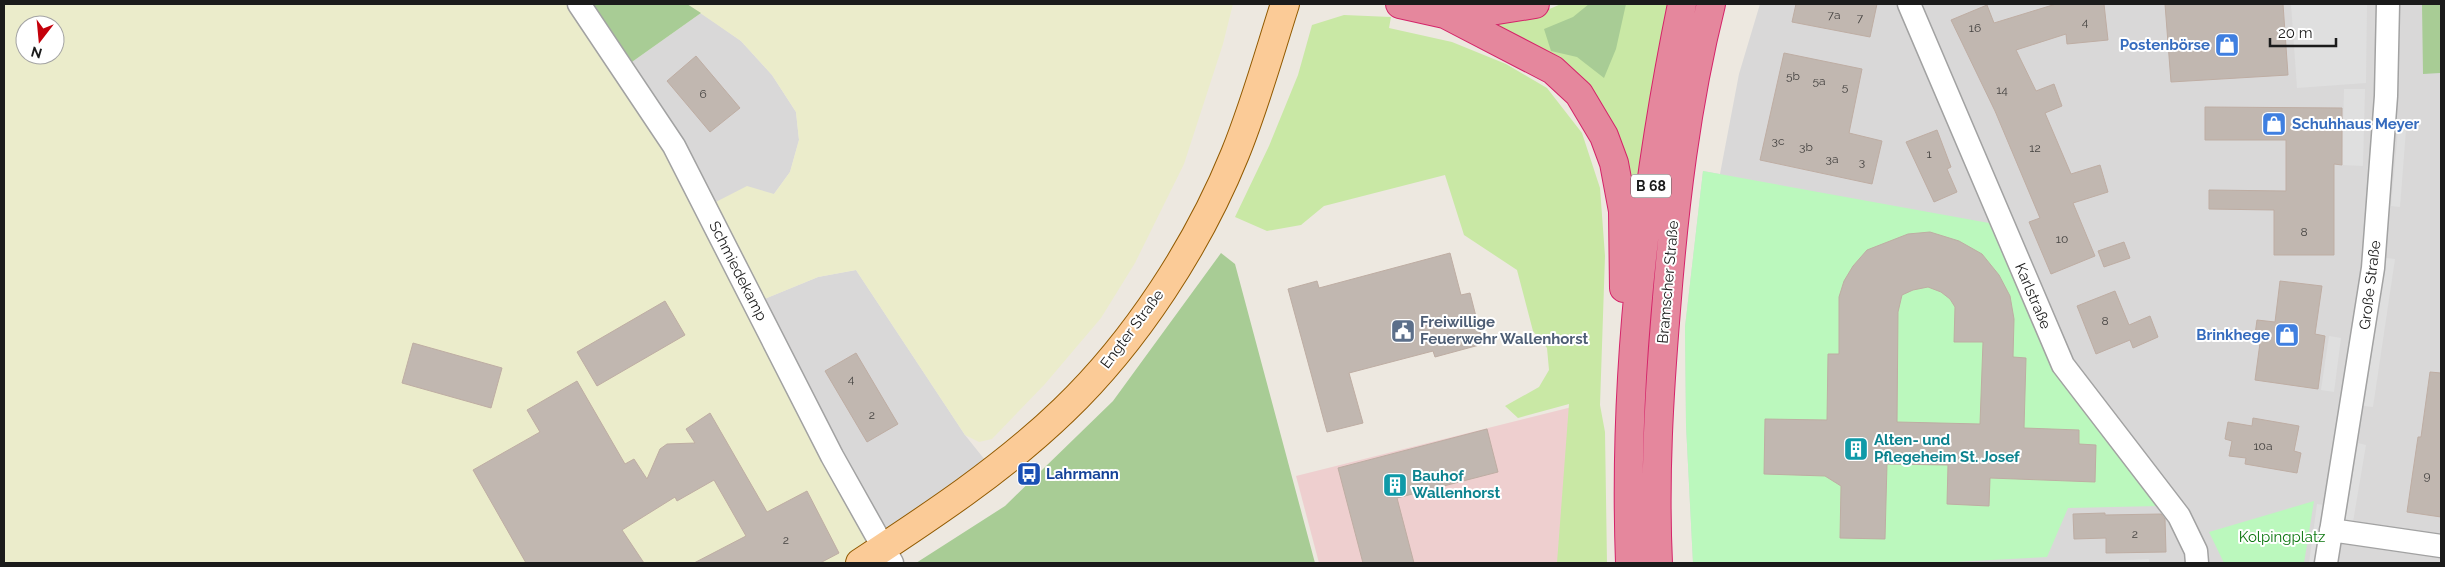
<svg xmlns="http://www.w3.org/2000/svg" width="2445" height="567" font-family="Raleway,sans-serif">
  <rect width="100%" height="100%" fill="#ede8e0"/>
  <path fill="#d9d8d8" d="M1760 4H2441V563H1693L1686 425 1685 327 1703 171 1720 174 1739 74Z
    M701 13 741 41 772 75 796 112 799 140 790 172 774 194 706 208 622 69Z
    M856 270 965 435 993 470 884 547 755 303 818 277Z"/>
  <path fill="#eecfcf" d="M1576 406 1564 563H1319L1296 476Z"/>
  <path fill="#ebeccb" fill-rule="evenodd" d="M4 4H579L706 207 747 186 774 194 790 172 799 140 796 112 772 75 741 41 687 4H1233L1223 44 1184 164 1135 263 1101 318 1045 384 992 439 979 442 965 435 856 270 818 277 755 303 884 547 858 563H4ZM25 25H55V55H25Z"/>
  <path fill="#c9e8a5" d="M1561 4H1672L1651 96 1634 228 1622 152 1480 21 1531 17Z
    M1344 15 1391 17 1389 28 1452 42 1506 64 1547 88 1582 133 1600 188 1605 256 1600 405 1605 432 1607 563H1557L1569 404 1518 418 1505 406 1539 387 1549 370 1547 348 1533 331 1517 270 1464 235 1445 175 1324 206 1301 225 1267 231 1235 217 1269 146 1298 75 1312 25Z"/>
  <path fill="#a8cc95" d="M579 4H687L701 13 622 69Z
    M1589 4H1626L1616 49 1604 78 1577 57 1551 51 1544 29 1573 17Z
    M2422 4H2441L2440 73 2423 74Z
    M1221 253 1235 264 1315 563H916L1005 506 1113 401Z"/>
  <path fill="#bbf8bd" d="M1703 171 1989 223 2054 371 2159 506 2068 508 2047 557 1935 563H1693L1686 425 1685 327Z
    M2314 501 2304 563H2224L2209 532Z"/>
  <path fill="#dfdfdf" d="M2291 4H2367L2366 83 2297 88Z
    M2344 89H2365L2363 166 2342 165Z
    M2398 130H2406L2400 207 2391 206Z
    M2386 258 2395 259 2373 407 2364 406Z
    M2329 336 2341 338 2334 392 2321 390Z
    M2358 443 2366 445 2353 522 2345 520Z
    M2317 504 2324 505 2316 563H2309Z
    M2149 559V563H2064Z"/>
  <path fill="#c1b7b0" stroke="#beada3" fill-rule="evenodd" d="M1796 4H1877L1870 37 1792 22Z
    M2056 4H2104L2108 40 2067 44 2066 34 2016 50 2036 91 2054 84 2062 106 2045 113 2071 174 2100 165 2108 192 2073 203 2095 256 2051 274 2029 222 2040 218 1995 111 1951 20 1987 5 1994 23Z
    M2165 4H2283L2288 75 2171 82Z
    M1784 53 1862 69 1849 133 1882 141 1872 184 1760 160Z
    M696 56 740 108 710 132 667 81Z
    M2205 107 2342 108V165L2334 164V255H2274V210L2209 209V190L2286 191V140H2205Z
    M1937 130 1951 167 1947 169 1957 192 1934 202 1906 142Z
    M1930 232 1959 241 1982 254 1999 275 2010 296 2014 319 2013 357 2026 358 2024 428 2079 430V444L2096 445 2095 482 1990 478 1989 506 1947 504 1948 465 1887 464 1885 539 1840 538 1841 486 1825 476 1764 474 1765 419 1827 420 1828 354H1839V297L1844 281 1853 266 1867 250 1908 234ZM1928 287 1941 292 1950 299 1955 307 1954 342H1983L1980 424 1897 422 1898 312 1902 295 1913 290Z
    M2124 242 2130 258 2104 267 2098 251Z
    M1450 253 1461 295 1470 293 1483 344 1435 357 1433 351 1349 373 1363 423 1327 432 1288 289 1317 281 1319 288Z
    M2280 281 2322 286 2315 334 2325 336 2318 389 2255 380 2260 343 2254 342 2257 320 2275 322Z
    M2115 291 2129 325 2150 316 2158 337 2133 348 2130 340 2096 354 2077 306Z
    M665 301 685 335 597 386 577 352Z
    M413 343 502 368 491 408 402 383Z
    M856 353 898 424 867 442 825 371Z
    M2430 372 2441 373V517L2407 512 2418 437H2421Z
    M577 381 625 464 634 459 647 479 660 449 667 444 695 443 686 429 710 413 767 512 807 491 839 553 820 563H694L746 536 714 480 677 501 675 497 622 530 644 563H526L473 470 540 432 527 410Z
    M2253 418 2299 426 2294 451 2301 453 2297 473 2245 464 2246 458 2229 456 2232 441 2225 439 2228 422 2252 426Z
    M1487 429 1498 472 1397 498 1414 563H1363L1338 468Z
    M2105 513V515L2161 514 2165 519 2166 552 2106 553V538L2074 539 2073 514Z"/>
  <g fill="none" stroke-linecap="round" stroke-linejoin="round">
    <defs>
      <path id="minor" d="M579 4 674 146 832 456 892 563
        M1909 4 2063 365 2179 516 2196 551 2197 563
        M2331 530 2441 546
        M2326 563 2373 268 2386 96 2388 4"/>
      <path id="major" d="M860 563C930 517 1003 469 1064 410 1136 341 1198 245 1235 154 1255 105 1269 54 1285 4"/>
      <path id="highway" d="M1400 4 1445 14 1553 70 1579 94 1604 136 1614 163 1623 211 1624 288
        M1445 14 1497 10 1535 4
        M1630 563C1623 377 1645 186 1682 4
        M1658 563C1654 478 1659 395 1666 310 1674 207 1686 104 1711 4"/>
    </defs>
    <use href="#minor" stroke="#a2a2a2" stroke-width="25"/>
    <use href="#major" stroke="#915a01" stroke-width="30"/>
    <use href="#highway" stroke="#d42469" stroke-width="30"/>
    <use href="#minor" stroke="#fff" stroke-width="22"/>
    <use href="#major" stroke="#fbcb97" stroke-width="28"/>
    <use href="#highway" stroke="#e5879d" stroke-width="28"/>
  </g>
  <defs>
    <symbol id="shop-square" viewBox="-11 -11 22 22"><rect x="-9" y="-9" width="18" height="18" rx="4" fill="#3f7fe0" stroke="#fff"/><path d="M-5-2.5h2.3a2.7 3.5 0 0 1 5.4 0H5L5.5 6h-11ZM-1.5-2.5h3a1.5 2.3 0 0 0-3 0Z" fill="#fff"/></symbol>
    <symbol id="civic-square" viewBox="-11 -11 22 22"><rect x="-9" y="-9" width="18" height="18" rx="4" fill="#5c6f8a" stroke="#fff"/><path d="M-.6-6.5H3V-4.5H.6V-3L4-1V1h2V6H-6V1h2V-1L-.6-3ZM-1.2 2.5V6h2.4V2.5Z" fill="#fff"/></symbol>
    <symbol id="building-square" viewBox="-11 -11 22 22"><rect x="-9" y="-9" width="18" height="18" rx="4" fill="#0f9aa8" stroke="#fff"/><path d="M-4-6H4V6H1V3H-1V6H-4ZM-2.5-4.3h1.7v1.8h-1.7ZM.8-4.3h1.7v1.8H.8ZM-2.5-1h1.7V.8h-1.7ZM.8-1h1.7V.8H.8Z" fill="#fff"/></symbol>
    <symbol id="bus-square" viewBox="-11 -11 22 22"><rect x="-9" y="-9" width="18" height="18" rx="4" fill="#1a4fb4" stroke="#fff"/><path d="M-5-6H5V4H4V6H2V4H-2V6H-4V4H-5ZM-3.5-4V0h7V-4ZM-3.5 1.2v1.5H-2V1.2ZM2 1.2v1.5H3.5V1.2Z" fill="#fff"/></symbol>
  </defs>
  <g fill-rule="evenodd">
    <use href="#shop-square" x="2213" y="31" width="28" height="28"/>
    <use href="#shop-square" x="2260" y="110" width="28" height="28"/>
    <use href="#civic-square" x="1389" y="317" width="28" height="28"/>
    <use href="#shop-square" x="2273" y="321" width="28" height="28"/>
    <use href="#building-square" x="1842" y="435" width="28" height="28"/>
    <use href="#bus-square" x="1015" y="460" width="28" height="28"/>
    <use href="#building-square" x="1381" y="471" width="28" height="28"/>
  </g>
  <g text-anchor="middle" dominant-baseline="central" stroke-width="4" stroke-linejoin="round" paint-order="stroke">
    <g font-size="12" fill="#444240">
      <text x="1834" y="15">7a</text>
      <text x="1860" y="18">7</text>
      <text x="2085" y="22">4</text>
      <text x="1975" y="28">16</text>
      <text x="1793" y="76">5b</text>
      <text x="1819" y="81">5a</text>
      <text x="1845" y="87">5</text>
      <text x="2002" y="90">14</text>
      <text x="703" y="94">6</text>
      <text x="1778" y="141">3c</text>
      <text x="1806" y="147">3b</text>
      <text x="2035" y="148">12</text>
      <text x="1929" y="154">1</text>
      <text x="1832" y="159">3a</text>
      <text x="1862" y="162">3</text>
      <text x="2304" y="232">8</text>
      <text x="2062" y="239">10</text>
      <text x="2105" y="321">8</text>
      <text x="851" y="379">4</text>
      <text x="872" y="415">2</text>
      <text x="2263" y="446">10a</text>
      <text x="2427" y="476">9</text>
      <text x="2135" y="534">2</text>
      <text x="786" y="540">2</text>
    </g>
    <rect fill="#fff" stroke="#5f5f5f" stroke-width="1" x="1631" y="174.5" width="40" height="23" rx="4"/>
    <g font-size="14" font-weight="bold" fill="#1b1b1b">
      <text x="1651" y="186">B 68</text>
    </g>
    <g font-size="15" font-weight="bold" fill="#366cbe" stroke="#fff" text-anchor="end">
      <text x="2210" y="45">Postenbörse</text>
      <text x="2292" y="124" text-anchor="start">Schuhhaus Meyer</text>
      <text x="2270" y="335">Brinkhege</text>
    </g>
    <g font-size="15" fill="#1b1b1b" stroke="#fff">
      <text transform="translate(738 271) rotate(63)">Schmiedekamp</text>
      <text transform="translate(1668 282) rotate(-85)">Bramscher Straße</text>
      <text transform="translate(2370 285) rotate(-83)">Große Straße</text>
      <text transform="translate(2033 296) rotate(67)">Karlstraße</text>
      <text transform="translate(1132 329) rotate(-53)">Engter Straße</text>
    </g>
    <g font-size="15" font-weight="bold" fill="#4e5e75" stroke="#fff" text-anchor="start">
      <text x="1420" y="322">Freiwillige<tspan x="1420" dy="17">Feuerwehr Wallenhorst</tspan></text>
    </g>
    <g font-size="15" font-weight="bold" fill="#0d838f" stroke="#fff" text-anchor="start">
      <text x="1874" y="440">Alten- und<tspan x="1874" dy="17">Pflegeheim St. Josef</tspan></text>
      <text x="1412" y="476">Bauhof<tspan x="1412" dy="17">Wallenhorst</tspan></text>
    </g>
    <g font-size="15" font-weight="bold" fill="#164399" stroke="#fff" text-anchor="start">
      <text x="1046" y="474">Lahrmann</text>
    </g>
    <g font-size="15" fill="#0c760f" stroke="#fff">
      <text x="2282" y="537">Kolpingplatz</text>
    </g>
  </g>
  <rect width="2445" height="567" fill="none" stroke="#1b1b1b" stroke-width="10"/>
  <g transform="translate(40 40) rotate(196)"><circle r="24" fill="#ffffff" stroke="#a4a4a4"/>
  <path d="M0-4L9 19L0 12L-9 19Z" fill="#c4010b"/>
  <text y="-8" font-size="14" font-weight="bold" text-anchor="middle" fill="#1b1b1b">N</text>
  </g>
  <path d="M2270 38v8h66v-8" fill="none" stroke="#1b1b1b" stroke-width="2.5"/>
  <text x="2278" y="38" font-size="15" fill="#1b1b1b" stroke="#ffffff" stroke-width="4" paint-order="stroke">20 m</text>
</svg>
